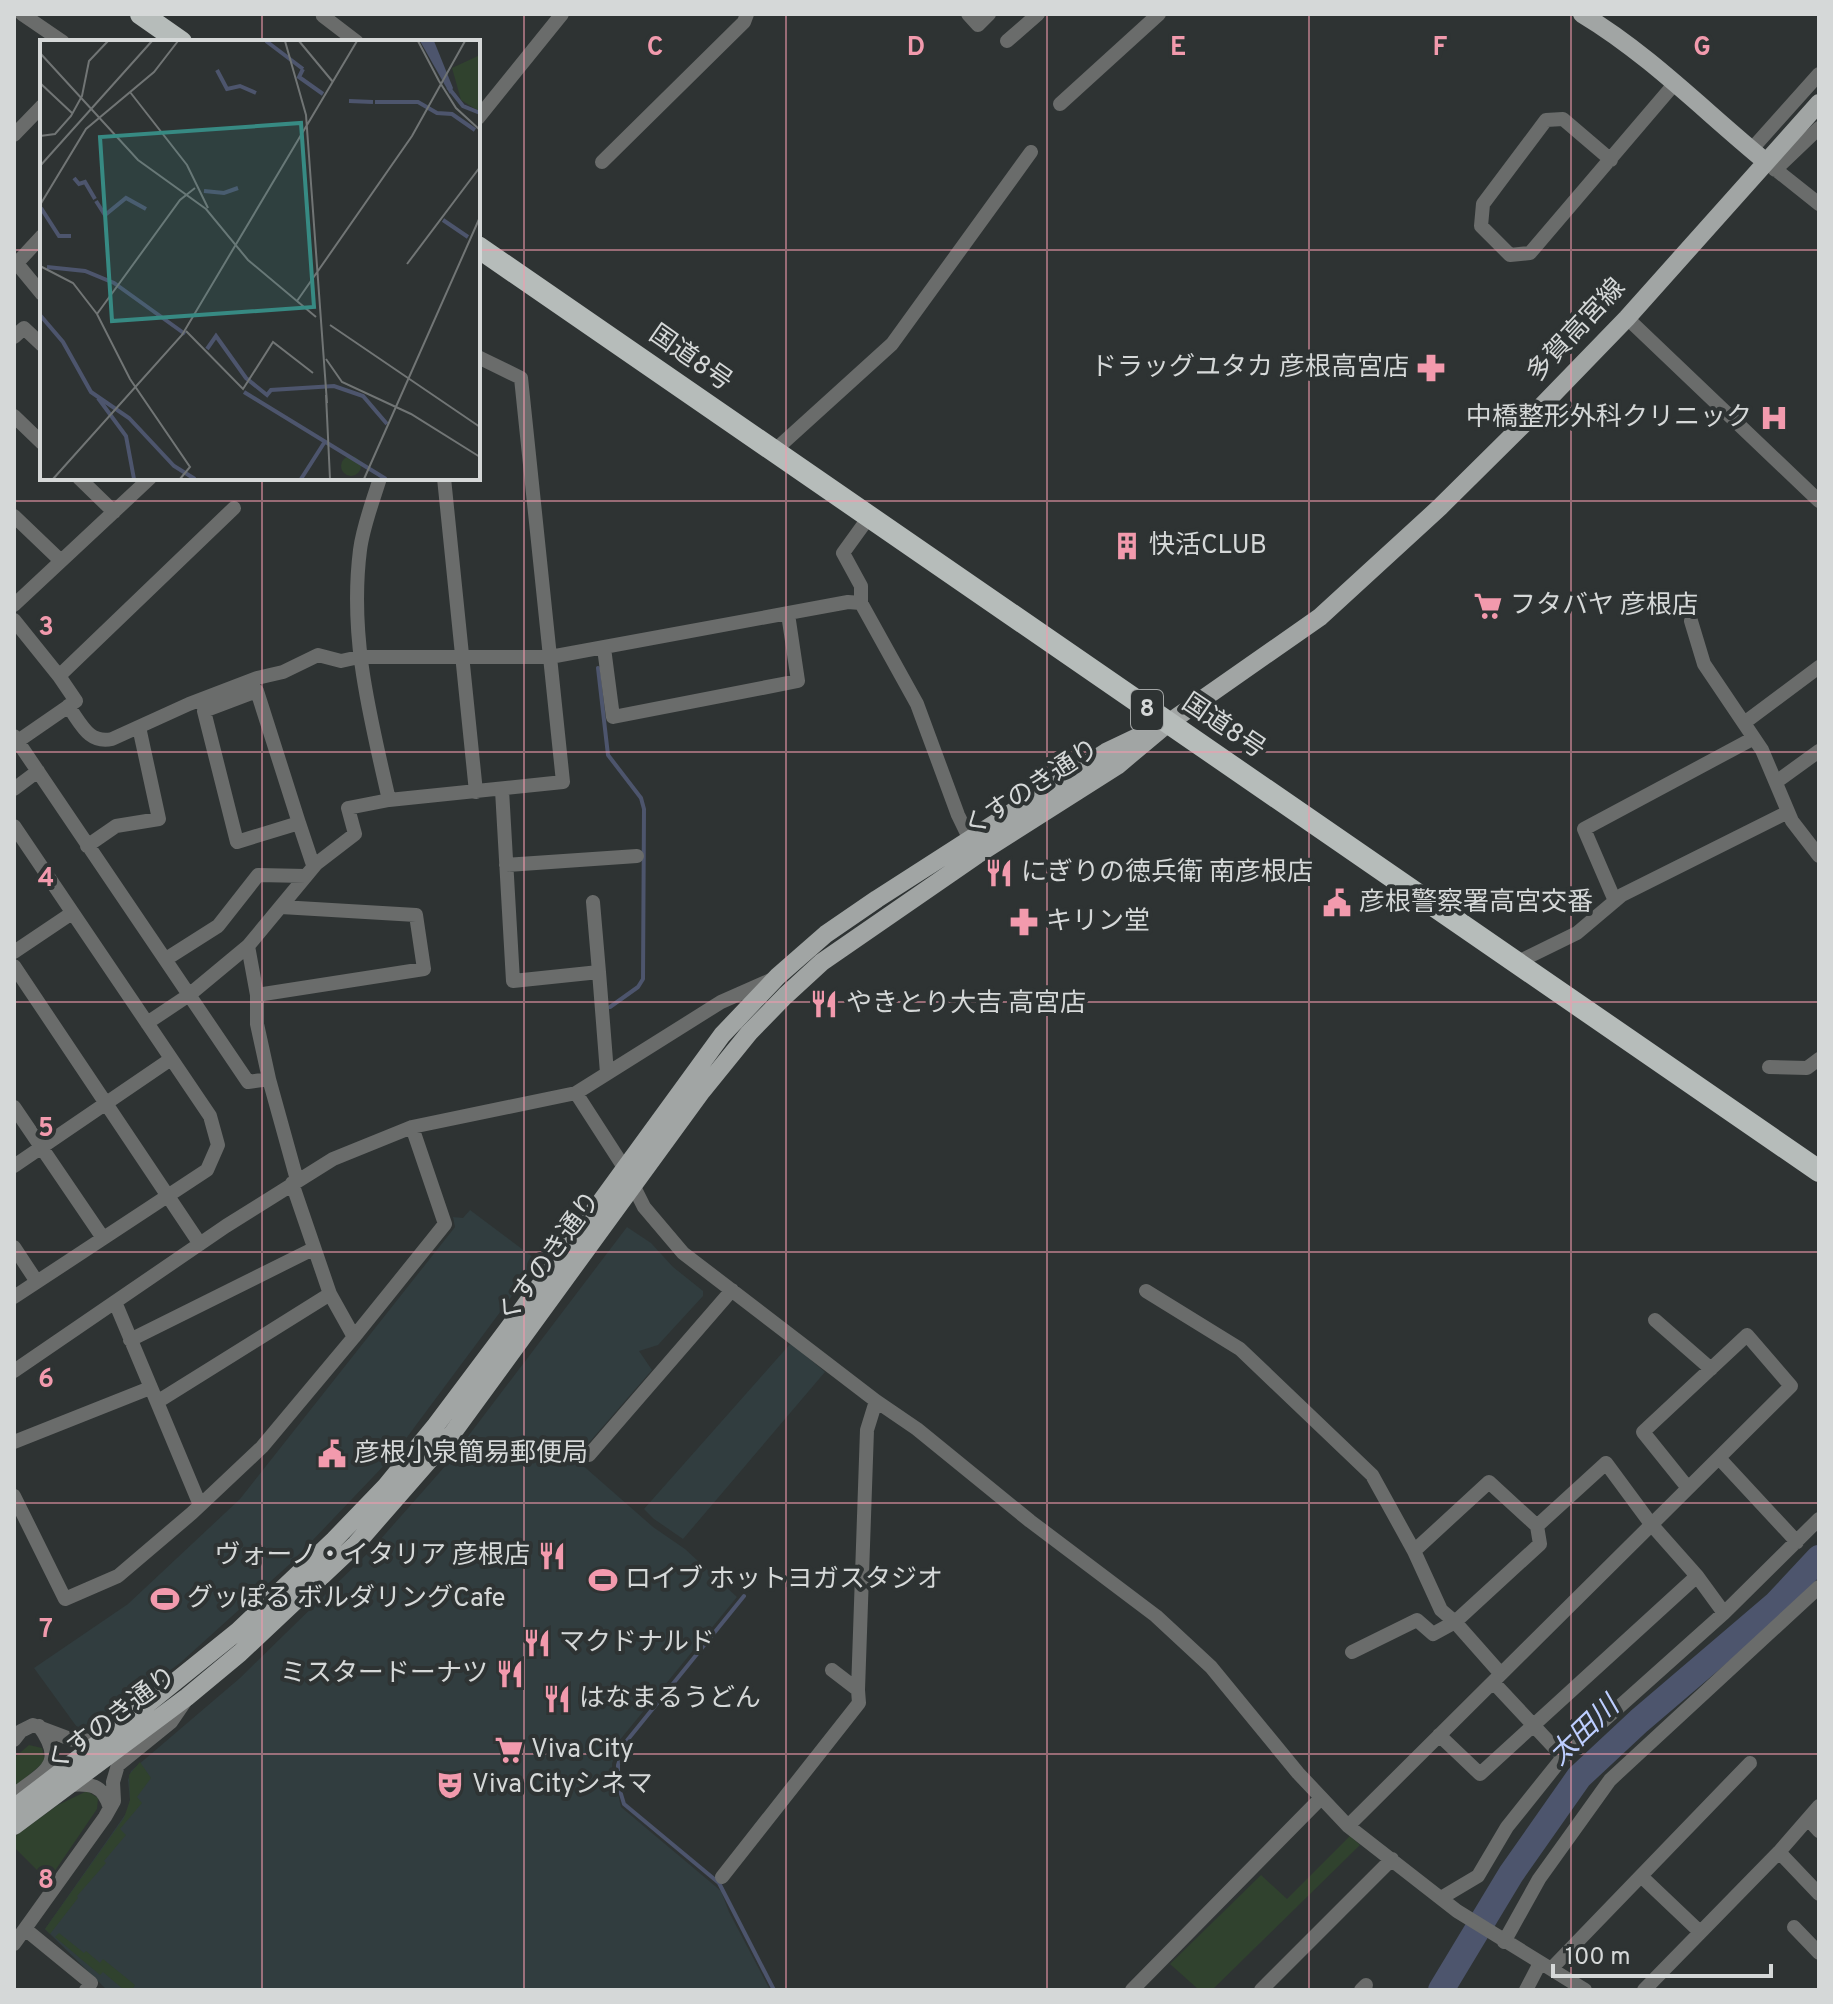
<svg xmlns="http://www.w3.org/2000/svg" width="1833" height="2004" font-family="Overpass,'Noto Sans JP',sans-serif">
  <rect width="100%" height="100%" fill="#2e3333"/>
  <path fill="#313d3f" d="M470 1210 538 1261 393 1456 291 1563 180 1663 82 1734 34 1668 128 1604 240 1499 455 1227 453 1217 463 1218Z
    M627 1227 651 1243 673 1267 703 1291V1296L658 1345 639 1351 652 1370 586 1446 579 1457 580 1463 653 1527 685 1549 737 1597 619 1741 612 1764V1779L616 1785 621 1807 721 1891 729 1912 770 1990H107L45 1929 127 1812 130 1800 128 1780 131 1771 240 1678 371 1550 447 1464Z
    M791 1343 825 1372 683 1539 654 1519 644 1509Z"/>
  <path fill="#30422e" d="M29 1745 42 1748 45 1761 14 1788V1758Z
    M140 1762 151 1778 137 1797 142 1803 120 1829 126 1835 104 1861 106 1863 77 1896 78 1898 50 1934 45 1929 124 1818 130 1800 129 1775Z
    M87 1791 98 1798 97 1809 48 1881 14 1847V1837L58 1805Z
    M1350 1836 1360 1845 1212 1990H1199L1170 1964 1261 1875 1287 1899Z
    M59 1933 84 1953 86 1951 100 1963 103 1959 135 1985 132 1990H124L103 1972 100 1975 55 1937Z"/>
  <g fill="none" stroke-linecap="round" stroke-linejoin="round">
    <path stroke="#4d556d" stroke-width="4" d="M598 668 608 755 641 798 644 809 643 979 638 987 610 1007
      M744 1596 625 1743 618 1765V1784L624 1804 719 1883 774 1990"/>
    <path stroke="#4d556d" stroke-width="26" d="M1441 1990 1511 1874 1579 1777 1639 1721 1776 1604 1819 1558"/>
    <path stroke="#6a6c6b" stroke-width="14" d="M22 14 63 42
      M324 14 323 16 357 42
      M968 14 978 25 989 14
      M1007 41 1038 14
      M1060 104 1159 14
      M478 118 562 14
      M14 135 42 106
      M1751 150 1819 74
      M1611 160 1563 119 1546 120 1483 204 1481 226 1510 255 1530 253 1676 82
      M1765 161 1819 204
      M602 162 744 22 747 14
      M1775 170 1819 128
      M14 260 42 294
      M17 263 42 236
      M1627 318 1819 501
      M14 337 24 328 42 345
      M14 416 42 443
      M774 451 892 344 1031 152
      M79 478 114 512
      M380 478C373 501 363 526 360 550 349 637 370 716 389 800L563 782 521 378 478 357
      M444 478 476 792
      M14 516 61 561
      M861 603V586L843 553 869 517
      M14 605 150 478
      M14 620 59 676 76 701 18 741
      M1691 621 1704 664 1762 750 1792 821 1819 856
      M604 648 613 717 798 681 788 614
      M59 676 234 508
      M68 706C81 723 88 744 112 739L189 704 257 678 283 672 318 655 341 661 359 657H550L848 602 861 603 917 704 958 815 974 848
      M1744 723 1819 667
      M14 736 248 1082 269 1079 257 1024V995L424 969 416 915 281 907
      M1776 782 1819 751
      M14 789 38 771
      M502 790 513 981 599 972 593 902
      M14 826 210 1116 218 1145 207 1170 14 1297
      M87 846 116 826 159 819 139 727
      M316 864 355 834 348 808 389 800
      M506 865 637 856
      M1615 901 1584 829 1754 738
      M248 946 257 995
      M14 952 72 913
      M166 959 218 926 258 875 306 876
      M1516 963 1577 933 1622 895 1788 812
      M14 966 200 1244
      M599 972 607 1073
      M147 1023 189 995 248 946 316 864 312 862 299 823 237 842 204 711 257 691 299 823
      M1769 1067 1807 1068 1819 1059
      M269 1079 297 1180
      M576 1093 625 1169 644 1207 683 1253 876 1401 917 1429 1030 1521 1156 1616 1211 1667 1298 1773 1348 1826 1457 1911 1585 1990
      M14 1107 103 1238
      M14 1166 171 1059
      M14 1247 37 1282
      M1146 1291 1240 1349 1372 1475 1414 1551
      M330 1294 354 1337 445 1224 412 1127
      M115 1302 157 1402 330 1294 292 1183
      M1655 1320 1711 1369
      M130 1340 313 1249
      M14 1371 226 1226 333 1159 412 1127 576 1093 721 1002 773 979
      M157 1402 200 1505
      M14 1442 150 1388
      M589 1455 732 1290
      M1719 1458 1797 1542
      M14 1496 65 1599 118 1576 192 1513 262 1447 354 1337
      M1697 1576 1724 1613
      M1352 1652 1417 1620 1433 1634 1455 1622 1501 1674
      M1493 1682 1563 1757
      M858 1690 867 1430 876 1401
      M1439 1735 1480 1774 1697 1576 1651 1524 1606 1463 1537 1526 1489 1482 1414 1551 1441 1610 1455 1622 1540 1544 1537 1526
      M14 1740 21 1731 33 1725 73 1740 101 1741
      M68 1785C90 1783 103 1784 110 1808
      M14 1795C44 1771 67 1765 39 1726
      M1808 1819 1819 1831
      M1348 1826 1791 1386 1747 1335 1643 1432 1688 1488
      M1779 1852 1819 1894
      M1641 1876 1700 1932
      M722 1877 859 1703 858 1690 832 1670
      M1441 1898 1478 1876 1507 1827 1563 1757 1724 1613 1819 1519
      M1794 1927 1819 1953
      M25 1929 91 1983 86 1990
      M1504 1942 1539 1879 1610 1780 1819 1587
      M14 1944 105 1817 114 1801 113 1782 118 1765 171 1722 186 1700
      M1551 1969 1750 1763
      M1132 1990 1320 1799
      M1261 1990 1392 1859
      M1361 1990 1366 1985
      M1526 1990 1540 1963
      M1644 1990 1779 1852 1819 1806"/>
    <path stroke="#a1a5a4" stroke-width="18" d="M1582 14C1650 55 1704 111 1765 161
      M14 1808 114 1731 238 1631 334 1540 386 1486 436 1425 508 1329 722 1035 778 976 826 934 877 899 1106 752 1146 733
      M14 1826 187 1697 240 1653 356 1544 452 1434 702 1091 749 1033 785 996 822 962 977 855 1117 766 1167 724 1320 617 1440 507 1534 414 1627 318 1819 103"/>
    <path stroke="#b6bcba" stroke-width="22" d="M141 14 181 42
      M478 247 1819 1171"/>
  </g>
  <path fill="none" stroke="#f29aad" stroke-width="2" stroke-opacity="0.55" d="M262 14V42M524 14V1990M786 14V1990M1047 14V1990M1309 14V1990M1571 14V1990M14 250H42M478 250H1819M262 478V1990M14 501H1819M14 752H1819M14 1002H1819M14 1252H1819M14 1503H1819M14 1754H1819"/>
  <defs>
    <symbol id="pharmacy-bare" viewBox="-9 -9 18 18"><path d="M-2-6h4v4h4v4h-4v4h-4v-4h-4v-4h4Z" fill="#f29aad" stroke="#2e3333" stroke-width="2.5" paint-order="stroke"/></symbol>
    <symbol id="hospital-bare" viewBox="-9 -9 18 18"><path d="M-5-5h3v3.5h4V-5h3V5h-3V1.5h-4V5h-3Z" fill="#f29aad" stroke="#2e3333" stroke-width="2.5" paint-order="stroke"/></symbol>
    <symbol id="building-bare" viewBox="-9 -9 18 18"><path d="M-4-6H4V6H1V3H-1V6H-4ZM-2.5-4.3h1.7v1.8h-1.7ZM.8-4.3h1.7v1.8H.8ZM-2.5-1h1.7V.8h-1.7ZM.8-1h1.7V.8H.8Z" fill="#f29aad" stroke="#2e3333" stroke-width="2.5" paint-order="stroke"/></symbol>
    <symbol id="supermarket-bare" viewBox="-9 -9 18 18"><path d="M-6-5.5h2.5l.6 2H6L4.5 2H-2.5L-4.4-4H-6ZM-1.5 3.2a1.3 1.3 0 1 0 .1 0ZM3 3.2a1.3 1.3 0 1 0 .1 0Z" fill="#f29aad" stroke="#2e3333" stroke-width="2.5" paint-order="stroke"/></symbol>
    <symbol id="restaurant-bare" viewBox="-9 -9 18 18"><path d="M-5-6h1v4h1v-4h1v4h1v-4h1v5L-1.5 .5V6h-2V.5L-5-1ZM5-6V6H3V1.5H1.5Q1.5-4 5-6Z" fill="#f29aad" stroke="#2e3333" stroke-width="2.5" paint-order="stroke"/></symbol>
    <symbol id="civic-bare" viewBox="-9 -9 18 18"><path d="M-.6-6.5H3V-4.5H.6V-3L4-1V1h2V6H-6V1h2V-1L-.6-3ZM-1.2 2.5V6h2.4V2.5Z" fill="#f29aad" stroke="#2e3333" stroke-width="2.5" paint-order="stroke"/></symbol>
    <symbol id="stadium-bare" viewBox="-9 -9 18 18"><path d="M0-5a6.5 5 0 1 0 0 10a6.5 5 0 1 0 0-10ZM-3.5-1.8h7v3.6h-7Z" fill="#f29aad" stroke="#2e3333" stroke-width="2.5" paint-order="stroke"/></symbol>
    <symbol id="theatre-bare" viewBox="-9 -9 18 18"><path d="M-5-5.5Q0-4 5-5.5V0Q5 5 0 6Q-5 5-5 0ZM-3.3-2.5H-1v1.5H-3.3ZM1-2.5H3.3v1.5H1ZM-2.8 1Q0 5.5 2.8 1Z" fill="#f29aad" stroke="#2e3333" stroke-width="2.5" paint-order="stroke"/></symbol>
  </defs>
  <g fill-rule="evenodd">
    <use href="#pharmacy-bare" x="1411" y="348" width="40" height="40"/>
    <use href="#hospital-bare" x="1754" y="398" width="40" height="40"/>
    <use href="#building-bare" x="1107" y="526" width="40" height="40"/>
    <use href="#supermarket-bare" x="1468" y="586" width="40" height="40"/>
    <use href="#restaurant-bare" x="979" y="853" width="40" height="40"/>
    <use href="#civic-bare" x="1317" y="883" width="40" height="40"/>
    <use href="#pharmacy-bare" x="1004" y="902" width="40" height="40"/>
    <use href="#restaurant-bare" x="804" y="984" width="40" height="40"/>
    <use href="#civic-bare" x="312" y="1434" width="40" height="40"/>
    <use href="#restaurant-bare" x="532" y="1536" width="40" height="40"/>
    <use href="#stadium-bare" x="583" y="1560" width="40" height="40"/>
    <use href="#stadium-bare" x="145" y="1579" width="40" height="40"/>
    <use href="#restaurant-bare" x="517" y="1623" width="40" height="40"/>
    <use href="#restaurant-bare" x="490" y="1654" width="40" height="40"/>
    <use href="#restaurant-bare" x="537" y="1679" width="40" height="40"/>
    <use href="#supermarket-bare" x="489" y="1730" width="40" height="40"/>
    <use href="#theatre-bare" x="430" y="1765" width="40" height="40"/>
  </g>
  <g text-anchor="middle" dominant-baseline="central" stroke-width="8" stroke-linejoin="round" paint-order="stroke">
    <rect fill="#2e3333" stroke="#a3a6a6" stroke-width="2" x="1131" y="690" width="32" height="40" rx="6"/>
    <g font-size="24" font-weight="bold" fill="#d5d8d8">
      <text x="1147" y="710">8</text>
    </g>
    <g font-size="26" fill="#d5d8d8" stroke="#2e3333">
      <text transform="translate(1577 331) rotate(-47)">多賀高宮線</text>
      <text transform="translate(690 359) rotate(35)">国道8号</text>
      <text transform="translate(1223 727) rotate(34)">国道8号</text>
      <text transform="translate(1032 789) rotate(-33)">くすのき通り</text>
      <text transform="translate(550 1258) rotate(-54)">くすのき通り</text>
      <text transform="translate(112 1720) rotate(-37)">くすのき通り</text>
    </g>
    <g font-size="26" fill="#d5d8d8" stroke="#2e3333" text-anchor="start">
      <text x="1409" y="368" text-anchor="end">ドラッグユタカ 彦根高宮店</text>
      <text x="1752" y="418" text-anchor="end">中橋整形外科クリニック</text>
      <text x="1149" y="546">快活CLUB</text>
      <text x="1510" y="606">フタバヤ 彦根店</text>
      <text x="1021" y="873">にぎりの徳兵衛 南彦根店</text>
      <text x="1359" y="903">彦根警察署高宮交番</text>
      <text x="1046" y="922">キリン堂</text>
      <text x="846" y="1004">やきとり大吉 高宮店</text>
      <text x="354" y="1454">彦根小泉簡易郵便局</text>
      <text x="530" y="1556" text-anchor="end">ヴォーノ・イタリア 彦根店</text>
      <text x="625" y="1580">ロイブ ホットヨガスタジオ</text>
      <text x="187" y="1599">グッぽる ボルダリングCafe</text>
      <text x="559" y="1643">マクドナルド</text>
      <text x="488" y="1674" text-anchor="end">ミスタードーナツ</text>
      <text x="579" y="1699">はなまるうどん</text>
      <text x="531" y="1750">Viva City</text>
      <text x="472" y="1785">Viva Cityシネマ</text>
    </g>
    <g font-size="28" font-style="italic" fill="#bdceff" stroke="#2e3333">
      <text transform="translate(1585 1732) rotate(-44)">太田川</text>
    </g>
  </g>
  <g transform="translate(40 40)">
    <rect width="440" height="440" fill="#2e3333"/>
    <path d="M440 15V72L421 60 412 28ZM301 426a10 10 0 1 1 20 0a10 10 0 1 1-20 0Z" fill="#30422e"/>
    <path d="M380 1H394L413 48 410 54Z" fill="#4d556d"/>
    <path fill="none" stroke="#4d556d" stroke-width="4" d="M226 1 263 29M263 29 259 37 283 54M177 30 187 49 200 46 216 53M408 47 423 66 440 73M309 61 333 62M335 62H378L397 73 412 74 435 90M34 138 39 144 45 142 55 159M164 151 184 153 198 148M56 161 65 175 86 158 106 169M1 168 19 196H31M403 180 428 197M7 227 45 231 74 243 145 294M0 275 23 302 51 352 89 378 134 426 155 439M167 309 176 296 206 338 227 355 231 350 294 346 323 356 347 384M204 352 346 439M58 358 86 396 94 439M261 439 284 403"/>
    <path fill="none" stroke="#717575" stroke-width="2" d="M245 1 266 75 287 363M259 1 293 42M378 1 399 41M0 13 98 120 166 169 208 220 276 277M399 41 416 68 440 90M0 43 32 73M90 52 147 125 168 168M0 96 15 94 31 76 42 56 49 21 68 1M0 126 112 1M0 165 46 89 114 32 138 1M367 224 440 127M0 226 33 243 57 274 90 339 150 427 140 439M257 261 372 96 425 1M57 274 140 160 155 148M290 285 440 387M146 291 203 349 233 302 273 333M286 319 302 342 371 374 440 417M286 355 290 439M13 439 142 295 317 1M324 439 440 177"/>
    <path fill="#378a83" fill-opacity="0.15" stroke="#378a83" stroke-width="4" d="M261 83 274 267 72 281 60 97Z"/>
    <rect width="440" height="440" fill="none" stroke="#d5d8d8" stroke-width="4"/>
  </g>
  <g font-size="26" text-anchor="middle" font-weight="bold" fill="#f29aad" stroke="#2e3333" stroke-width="8" stroke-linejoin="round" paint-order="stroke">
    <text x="655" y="55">C</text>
    <text x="916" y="55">D</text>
    <text x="1178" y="55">E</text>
    <text x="1440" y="55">F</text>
    <text x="1702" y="55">G</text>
    <text x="46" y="635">3</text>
    <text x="46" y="886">4</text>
    <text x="46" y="1136">5</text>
    <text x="46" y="1387">6</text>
    <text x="46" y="1637">7</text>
    <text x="46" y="1888">8</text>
  </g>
  <rect width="1833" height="2004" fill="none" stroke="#d5d8d8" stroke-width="32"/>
  <path d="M1553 1964v12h218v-12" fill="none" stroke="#d5d8d8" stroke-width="4"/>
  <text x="1565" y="1964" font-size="24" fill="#d5d8d8" stroke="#2e3333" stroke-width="6" paint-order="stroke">100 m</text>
</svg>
